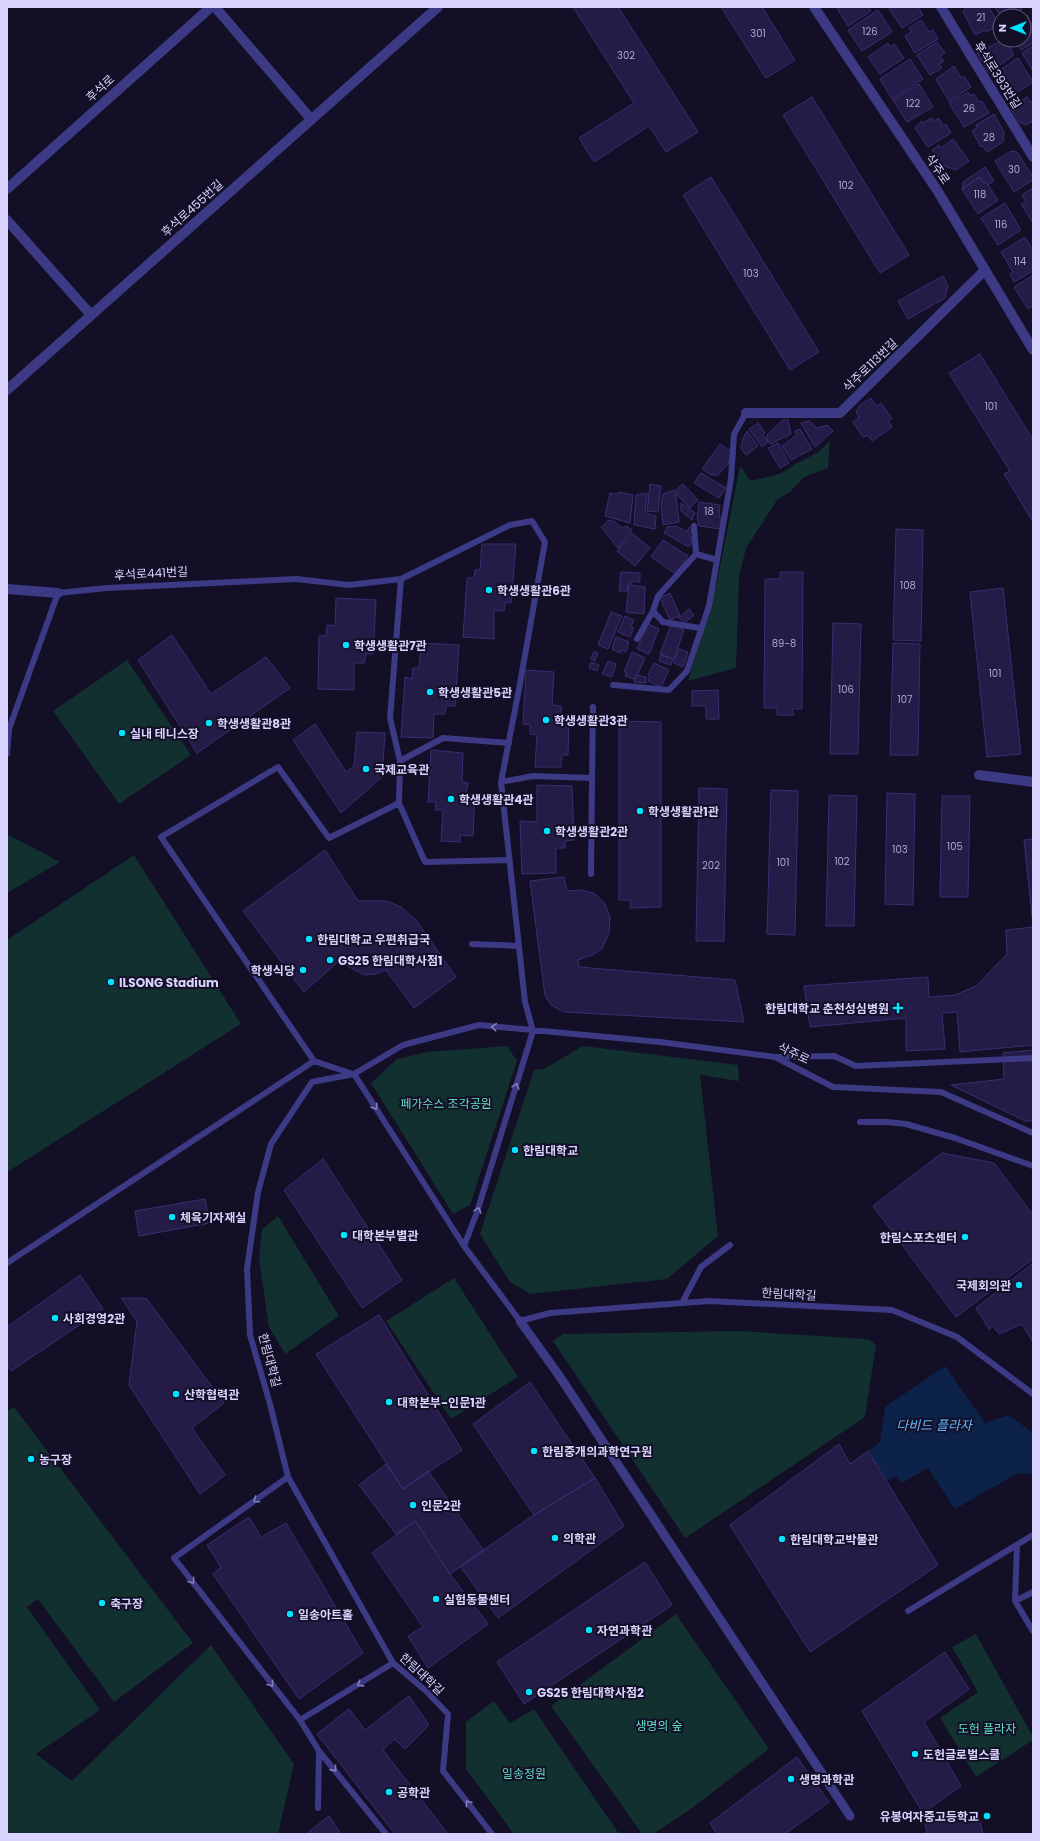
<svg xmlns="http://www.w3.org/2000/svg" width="1040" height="1841" font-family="Poppins,'Noto Sans KR',sans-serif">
  <rect width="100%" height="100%" fill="#130f26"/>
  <path fill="#12302f" d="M830 440 828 468 804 477 791 491 777 500 746 548 739 577 736 668 688 681 717 582 740 466 751 481 780 474 799 462 819 452Z
    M127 660 191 755 119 804 53 711Z
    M7 834 60 862 7 893Z
    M134 855 241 1024 7 1172V940Z
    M507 1046 517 1061 470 1205 453 1214 371 1083 397 1059 427 1052Z
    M583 1046 738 1065 739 1081 700 1075 718 1236 667 1279 530 1294 510 1282 480 1234 534 1070 544 1069Z
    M278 1216 339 1316 285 1354 269 1327 259 1259 262 1229Z
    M454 1278 518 1377 451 1419 386 1321Z
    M739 1331 868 1339 876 1345 865 1417 685 1538 553 1341 563 1334Z
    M14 1407 193 1643 114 1702 38 1599 27 1607 100 1710 36 1754 72 1781 211 1645 294 1764 278 1834H7V1411Z
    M676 1614 769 1749 688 1811 653 1834H642L551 1706Z
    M976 1634 1033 1737V1740L976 1777 940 1718 978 1692 952 1647Z
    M494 1701 510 1723 534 1709 619 1834H514L466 1769V1722Z"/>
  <path fill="#0c2248" d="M945 1366 985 1423 1009 1415 1033 1433V1474L1018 1473 955 1509 928 1468 902 1483 897 1476 887 1481 868 1451 880 1442 885 1407Z"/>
  <path fill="#241b47" stroke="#3b2d73" d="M573 7H618L698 132 666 152 649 126 594 162 579 138 634 103Z
    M721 7H762L795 60 766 78Z
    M838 7H868L871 11 848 26 838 10Z
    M892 7H918L923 15 902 28 889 9Z
    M964 7H989L999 25 986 32 985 30 975 35 963 11 965 9Z
    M995 7H1021L1022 9 1011 16H1000Z
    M878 10 892 32 862 51 848 30Z
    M1027 15 1031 23 1033 22V43L1021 50 1014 40H1024V17Z
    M921 20 929 32 933 30 938 39 915 53 905 36 911 32 909 28Z
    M1003 40H1006L1014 55 989 73 977 53Z
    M937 42 945 53 940 56 944 61 939 64 942 68 930 75 917 55Z
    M888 43 890 47 894 44 904 58 880 74 868 57Z
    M1033 46V71L1022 53Z
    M1018 58 1033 82 1012 96 1010 93 1007 95 994 74Z
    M910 59 923 79 892 99 880 79Z
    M954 66 961 78 964 76 971 87 949 101 936 79Z
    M919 84 933 107 907 122 893 100Z
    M968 92 970 96 974 94 979 102 982 101 989 113 964 127 949 103Z
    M812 97 909 255 880 273 783 115Z
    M1027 97 1030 102 1033 101V121L1026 125 1019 122 1010 107Z
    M994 114 1004 132 1003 142 987 152 983 146 981 147 972 131 977 128 976 125Z
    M932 118 934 121 939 118 943 126 946 124 951 133 928 147 915 128 922 121 923 123Z
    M953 139 969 161 956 170 944 166 932 150 939 145 941 148Z
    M1011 151 1017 152 1033 177V180L1014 192 995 161Z
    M985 167 994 181 988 185 986 182 984 183 980 177 962 189 963 182Z
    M711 177 819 352 790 370 683 195Z
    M980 177 984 183 986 182 998 200 978 214 962 189Z
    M1033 188V223L1021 204 1026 202 1022 195Z
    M1005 203 1021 230 998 245 981 218Z
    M1025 237 1033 251V271L1014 282 1010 274 1013 272 1001 252Z
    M1033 275V308L1032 306 1028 309 1014 287Z
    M943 276 948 286 945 298 908 319 898 301Z
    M980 354 1033 440V522L1004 474 1010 471 949 373Z
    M871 398 876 406 881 403 892 419 888 421 892 427 872 441 868 435 863 437 853 422 859 417 856 412 860 405Z
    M783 420H788L791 434 770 444 766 436Z
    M809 421 817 428 827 425 833 431 815 447 801 423Z
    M758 423 765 433 763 435 768 442 762 447 749 429Z
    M800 429 812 449 791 460 782 446 797 435 795 431Z
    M747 431 758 446 746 455 741 448 743 439Z
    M778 443 789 463 780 468 768 448Z
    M720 444 732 452 729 463 718 475H711L702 469Z
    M701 473 726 488 719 498 694 483Z
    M650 484 661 486 658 512 647 511Z
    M683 484 698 500 690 508 677 495V489Z
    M675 490 679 522 663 525 661 505 663 494Z
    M619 492 633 495 630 523 605 516 610 493 617 494Z
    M647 493 645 513 656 516 655 529 634 525 636 495Z
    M699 502 720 505 719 517H722L720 529 699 526 697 519Z
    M681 503 695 513 692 520 681 511Z
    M609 520 615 522 622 528 626 526 632 530 618 548 601 527Z
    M676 526 687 532 689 527 693 529 689 536 692 537 690 540 692 542 689 547 664 533 667 527Z
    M896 529 923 530 921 641 893 640Z
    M632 533 650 548 635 566 617 551Z
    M663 540 688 556 676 574 651 557Z
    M482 544H516L511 603 506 602 504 611 494 610V639L463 637 467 578H474L475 570H480Z
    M621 572 640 573V582L631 581V584H628L627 591H619Z
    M780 572H803L802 709H792L794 715H777V708H764L765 579H780Z
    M629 585 645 587 644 614 626 612Z
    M1003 588 1021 754 987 757 970 592Z
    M670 593 680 616 670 620 660 598Z
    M336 598 376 600 373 654H366L364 663H354V690L318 689 319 636H326L327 625 335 626Z
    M689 609 694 615 684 623 679 618Z
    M611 612 622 616 608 649 598 645Z
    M625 616 634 620 631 627 634 628 630 637 618 632Z
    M833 623 861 624 858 754H830Z
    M648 624 659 629 649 654 637 649Z
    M671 625 684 630 674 659 660 654Z
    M172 635 211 694 266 657 290 688 197 753 138 660Z
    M616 637 629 642 626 652 621 650 620 653 612 649Z
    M421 643 459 645 455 706H446L445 714H434L433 738 401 737 405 677 412 679 413 668H419Z
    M893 643 920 644 918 755H890Z
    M679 649 688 652 683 667 674 663Z
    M594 651 598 653 595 661 591 659Z
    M632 652 645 658 637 676 636 675 634 679 625 676 627 672H624Z
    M661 655 673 659 671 665 659 661Z
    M608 661 616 664 612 677 602 674Z
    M591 662 599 665 597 671 589 668Z
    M654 663 669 670 661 687 648 681 650 676 648 675Z
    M526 670 554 672 552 705 561 706V715L569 716 568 755H562L561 767H535L537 735 530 734V725L523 724Z
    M636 675 646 677V683L634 682Z
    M718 690 719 719H706V706H692V691Z
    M619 721 661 722V907L630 908V900H619Z
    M315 724 346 772 354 766 357 732 385 733 382 777 341 813 293 740Z
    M431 750 463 753 462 782 468 783 466 794 475 795 473 836 460 835V842L441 841 443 810H435L436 802H428Z
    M537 785 572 786 574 840 565 841V848H556V873L522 874 520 821 537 822Z
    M699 788 727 789 724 941H696Z
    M771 790 798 791 795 935 767 934Z
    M887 793 915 794 913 905 885 904Z
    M829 795 857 796 854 926H826Z
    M942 796H970L968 897H940Z
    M1033 839V926L1024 840Z
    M325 850 358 901H386L401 907 416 920 456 977 414 1008 386 970 376 974 365 975 347 966 341 959 304 992 243 911Z
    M564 877 567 891 580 890 594 893 605 904 610 917 609 933 602 949 592 955 578 960 579 967 735 980 744 1022 564 1012 551 1005 545 995 530 881Z
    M1033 927V1045L960 1052 957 1012 942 1013 945 1049 906 1051V1018L810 1027 804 986 928 977 929 997 955 995 976 986 1007 954 1006 930Z
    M1033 1050V1121H1025L951 1085 1004 1079 1003 1053Z
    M942 1153 994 1163 1033 1215V1259L956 1317 873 1206Z
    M323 1159 402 1280 362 1308 284 1190Z
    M205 1199 210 1223 139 1236 135 1211Z
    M1033 1263V1342L1022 1324 999 1334 993 1326 989 1329 976 1308Z
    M80 1275 103 1309 11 1371 7 1365V1327Z
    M121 1298H146L224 1403 192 1428 225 1475 200 1494 129 1385 137 1321Z
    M379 1315 462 1450 403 1489 316 1354Z
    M530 1382 595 1478 534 1515 473 1424Z
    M839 1444 850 1464 868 1451 938 1565 810 1652 730 1525Z
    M386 1464 403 1489 428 1471 484 1551 450 1574 415 1521 396 1534 359 1485Z
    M595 1478 624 1526 498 1618 460 1566 534 1515Z
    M249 1517 261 1537 286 1523 363 1653 299 1699 213 1574 221 1567 207 1545Z
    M415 1521 450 1574 488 1624 428 1668 408 1636 423 1627 372 1553Z
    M645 1562 672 1605 524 1704 497 1662Z
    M945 1652 969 1689 924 1722 961 1786 923 1813 862 1711Z
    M409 1696 429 1725 405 1749 394 1739 383 1750 448 1834H395L317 1734 349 1709 365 1730Z
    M797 1757 829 1802 785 1834H717L710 1823Z
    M329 1816 341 1834H306Z
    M979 1817 983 1834H927L925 1824Z"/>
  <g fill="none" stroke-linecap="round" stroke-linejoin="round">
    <path stroke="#3d3a85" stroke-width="6" d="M696 554 717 560
      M653 611 663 622 700 628
      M637 639 653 611 658 596 696 554 694 526
      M613 685 669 690 687 671 709 606 731 479 734 434 746 413
      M7 754 9 729 58 593 107 588 296 579 349 585 401 579 510 525 532 521 545 542 519 689 501 782 525 1002 533 1031 477 1212 464 1246
      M400 761 443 738 509 743
      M592 778 593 707
      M501 782 533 776 592 778 591 874
      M399 803 400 761 390 718 401 579
      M472 944 519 946
      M777 1057 834 1056 856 1066 1033 1058
      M353 1074 314 1061 161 837 278 767 329 838 399 803 425 862 509 860
      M354 1074 464 1246 520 1321 550 1313 709 1301 892 1310 957 1337 1033 1394
      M860 1122H887L906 1124 955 1138 1033 1166
      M7 1263 314 1061
      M682 1303 701 1267 730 1245
      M288 1477 174 1558 300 1720
      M1033 1592 1015 1601 1033 1631
      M1015 1601 1017 1545
      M908 1611 1033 1535
      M318 1808 319 1751
      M386 1834 319 1751 300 1720 393 1663
      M492 1834 443 1771 448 1714 426 1691 393 1663 288 1477 270 1404 250 1335 247 1269 258 1192 271 1144 312 1082 354 1074 403 1045 479 1025 660 1042 775 1057 833 1087 941 1092 1033 1133"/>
    <path stroke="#3d3a85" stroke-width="9" d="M520 1321 558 1374 850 1816"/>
    <path stroke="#3d3a85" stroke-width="10" d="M215 7 311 119
      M941 7 1033 157
      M7 220 91 315
      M7 390 438 7
      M746 413H840L985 270
      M7 589 58 593
      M979 775 1033 782"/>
    <path stroke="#3d3a85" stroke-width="10" d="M814 7 937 190 1033 350
      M7 189 211 7"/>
  </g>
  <defs><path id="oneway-chevron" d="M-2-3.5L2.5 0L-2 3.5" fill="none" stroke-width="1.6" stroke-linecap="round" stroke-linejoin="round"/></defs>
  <g stroke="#837fbc">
    <use href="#oneway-chevron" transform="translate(494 1027) rotate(-174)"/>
    <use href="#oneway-chevron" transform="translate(516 1086) rotate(-73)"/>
    <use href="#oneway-chevron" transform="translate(375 1107) rotate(57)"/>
    <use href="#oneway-chevron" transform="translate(478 1210) rotate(-72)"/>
    <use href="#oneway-chevron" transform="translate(256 1500) rotate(145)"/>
    <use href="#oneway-chevron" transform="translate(192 1581) rotate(53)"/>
    <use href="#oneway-chevron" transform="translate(271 1684) rotate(52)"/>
    <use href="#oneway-chevron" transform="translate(360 1684) rotate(148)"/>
    <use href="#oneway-chevron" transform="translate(334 1769) rotate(51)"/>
    <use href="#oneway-chevron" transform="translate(468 1803) rotate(-128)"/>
  </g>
  <g fill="#00e5ff" stroke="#130f26" stroke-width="1.5">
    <circle cx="489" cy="590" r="4"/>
    <circle cx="346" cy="645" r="4"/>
    <circle cx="430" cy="692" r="4"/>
    <circle cx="546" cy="720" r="4"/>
    <circle cx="209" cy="723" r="4"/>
    <circle cx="122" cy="733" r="4"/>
    <circle cx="366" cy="769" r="4"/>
    <circle cx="451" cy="799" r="4"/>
    <circle cx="640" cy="811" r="4"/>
    <circle cx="547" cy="831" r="4"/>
    <circle cx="309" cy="939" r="4"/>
    <circle cx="330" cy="960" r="4"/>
    <circle cx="303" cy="970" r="4"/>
    <circle cx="111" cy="982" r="4"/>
    <path d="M896 1002h4v4h4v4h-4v4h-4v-4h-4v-4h4z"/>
    <circle cx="515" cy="1150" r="4"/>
    <circle cx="172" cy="1217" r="4"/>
    <circle cx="344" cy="1235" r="4"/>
    <circle cx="965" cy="1237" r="4"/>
    <circle cx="1019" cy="1285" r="4"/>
    <circle cx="55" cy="1318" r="4"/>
    <circle cx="176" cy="1394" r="4"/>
    <circle cx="389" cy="1402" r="4"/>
    <circle cx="534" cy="1451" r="4"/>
    <circle cx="31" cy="1459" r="4"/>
    <circle cx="413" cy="1505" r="4"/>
    <circle cx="555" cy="1538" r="4"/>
    <circle cx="782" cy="1539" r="4"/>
    <circle cx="436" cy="1599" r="4"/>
    <circle cx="102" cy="1603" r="4"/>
    <circle cx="290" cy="1614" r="4"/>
    <circle cx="589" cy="1630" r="4"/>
    <circle cx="529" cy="1692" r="4"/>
    <circle cx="915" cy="1754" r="4"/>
    <circle cx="791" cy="1779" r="4"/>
    <circle cx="389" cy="1792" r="4"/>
    <circle cx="987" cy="1816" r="4"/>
  </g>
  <g text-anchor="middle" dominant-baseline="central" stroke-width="4" stroke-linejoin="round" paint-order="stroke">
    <g font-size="10" fill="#aca6d1">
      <text x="981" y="17">21</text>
      <text x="870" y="31">126</text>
      <text x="758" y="33">301</text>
      <text x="626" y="55">302</text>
      <text x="913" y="103">122</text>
      <text x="969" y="108">26</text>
      <text x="989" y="137">28</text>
      <text x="1014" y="169">30</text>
      <text x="846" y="185">102</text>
      <text x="980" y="194">118</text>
      <text x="1001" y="224">116</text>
      <text x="1020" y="261">114</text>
      <text x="751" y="273">103</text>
      <text x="991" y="406">101</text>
      <text x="709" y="511">18</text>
      <text x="908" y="585">108</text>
      <text x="784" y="643">89-8</text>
      <text x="995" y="673">101</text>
      <text x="846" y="689">106</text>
      <text x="905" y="699">107</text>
      <text x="955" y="846">105</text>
      <text x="900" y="849">103</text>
      <text x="842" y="861">102</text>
      <text x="783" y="862">101</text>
      <text x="711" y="865">202</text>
    </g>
    <g font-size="12" fill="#d9d4ff" stroke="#130f26">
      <text transform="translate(998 75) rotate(58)">후석로393번길</text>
      <text transform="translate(100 88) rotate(-42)">후석로</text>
      <text transform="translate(938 169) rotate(56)">삭주로</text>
      <text transform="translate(192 208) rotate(-42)">후석로455번길</text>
      <text transform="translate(870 365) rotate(-44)">삭주로113번길</text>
      <text transform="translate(151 573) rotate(-3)">후석로441번길</text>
      <text transform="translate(794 1053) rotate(25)">삭주로</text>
      <text transform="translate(789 1294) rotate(3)">한림대학길</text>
      <text transform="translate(270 1360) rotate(75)">한림대학길</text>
      <text transform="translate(422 1674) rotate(43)">한림대학길</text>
    </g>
    <g font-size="12" font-weight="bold" fill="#d9d4ff" stroke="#130f26" text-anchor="start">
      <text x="497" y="590">학생생활관6관</text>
      <text x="354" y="645">학생생활관7관</text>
      <text x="438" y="692">학생생활관5관</text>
      <text x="554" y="720">학생생활관3관</text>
      <text x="217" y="723">학생생활관8관</text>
      <text x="130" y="733">실내 테니스장</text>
      <text x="374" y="769">국제교육관</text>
      <text x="459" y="799">학생생활관4관</text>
      <text x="648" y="811">학생생활관1관</text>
      <text x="555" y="831">학생생활관2관</text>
      <text x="317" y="939">한림대학교 우편취급국</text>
      <text x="338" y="960">GS25 한림대학사점1</text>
      <text x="295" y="970" text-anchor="end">학생식당</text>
      <text x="119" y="982">ILSONG Stadium</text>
      <text x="889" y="1008" text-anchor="end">한림대학교 춘천성심병원</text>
      <text x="523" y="1150">한림대학교</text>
      <text x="180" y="1217">체육기자재실</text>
      <text x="352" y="1235">대학본부별관</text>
      <text x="957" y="1237" text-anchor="end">한림스포츠센터</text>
      <text x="1011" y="1285" text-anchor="end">국제회의관</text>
      <text x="63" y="1318">사회경영2관</text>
      <text x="184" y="1394">산학협력관</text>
      <text x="397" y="1402">대학본부-인문1관</text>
      <text x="542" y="1451">한림중개의과학연구원</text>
      <text x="39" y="1459">농구장</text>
      <text x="421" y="1505">인문2관</text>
      <text x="563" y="1538">의학관</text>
      <text x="790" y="1539">한림대학교박물관</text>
      <text x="444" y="1599">실험동물센터</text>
      <text x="110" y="1603">축구장</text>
      <text x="298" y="1614">일송아트홀</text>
      <text x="597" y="1630">자연과학관</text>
      <text x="537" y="1692">GS25 한림대학사점2</text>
      <text x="923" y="1754">도헌글로벌스쿨</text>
      <text x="799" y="1779">생명과학관</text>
      <text x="397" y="1792">공학관</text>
      <text x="979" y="1816" text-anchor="end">유봉여자중고등학교</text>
    </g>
    <g font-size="12" fill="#5fe0c0" stroke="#130f26">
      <text x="446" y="1103">페가수스 조각공원</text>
      <text x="659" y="1725">생명의 숲</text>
      <text x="987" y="1728">도헌 플라자</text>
      <text x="524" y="1773">일송정원</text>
    </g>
    <g font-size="13" font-style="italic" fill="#62b6ff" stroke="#130f26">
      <text x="934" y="1425">다비드 플라자</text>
    </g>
  </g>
  <rect width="1040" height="1841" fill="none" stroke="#d9d4ff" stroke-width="16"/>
  <g transform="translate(1012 28) rotate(270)"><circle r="19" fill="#130f26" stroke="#625e7d"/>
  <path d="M0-3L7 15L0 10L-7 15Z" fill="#00e5ff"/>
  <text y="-6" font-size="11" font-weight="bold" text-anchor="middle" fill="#d9d4ff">N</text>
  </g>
</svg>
